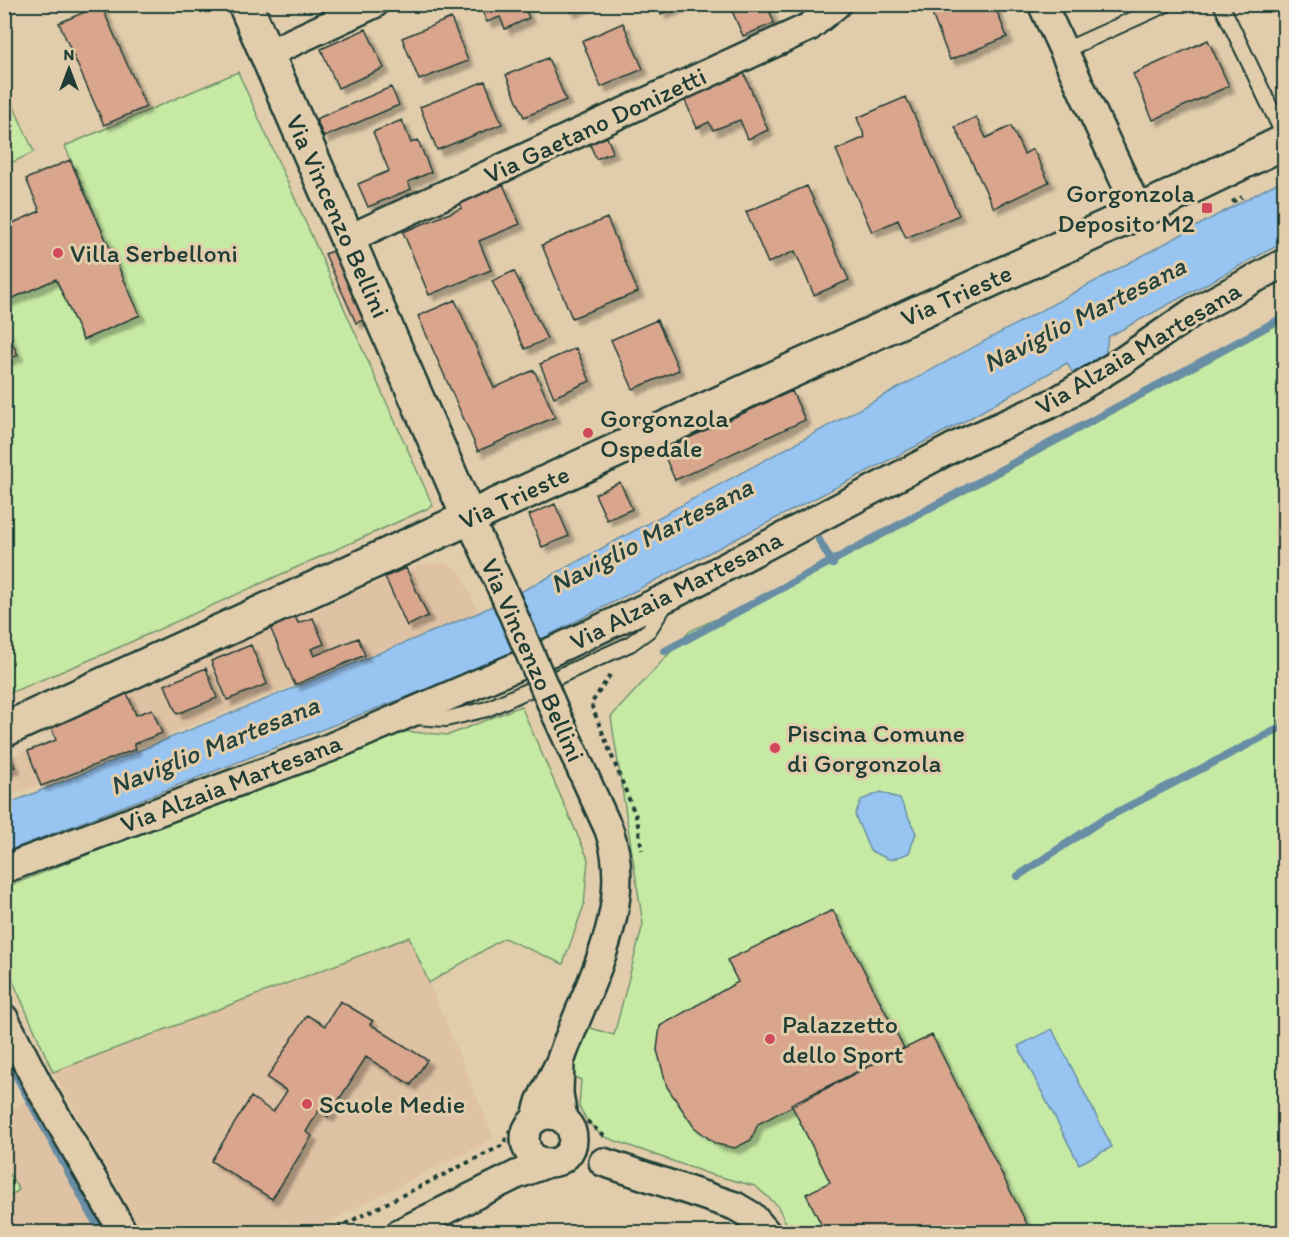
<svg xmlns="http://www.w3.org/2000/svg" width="1289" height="1237" font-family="Itim,sans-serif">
  <defs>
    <filter id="shadow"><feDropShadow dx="5.5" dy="5.5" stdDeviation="1.5" flood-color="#0004"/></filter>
  </defs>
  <rect width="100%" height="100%" fill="#e1cdac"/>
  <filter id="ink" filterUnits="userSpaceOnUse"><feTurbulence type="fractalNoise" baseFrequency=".0167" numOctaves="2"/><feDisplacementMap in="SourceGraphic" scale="12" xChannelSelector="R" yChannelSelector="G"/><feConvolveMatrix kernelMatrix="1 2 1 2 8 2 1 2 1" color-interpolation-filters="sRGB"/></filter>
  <g filter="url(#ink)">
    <path fill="#dfc1a3" d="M445 563 460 571 478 613 5 798V759L56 740 50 724 127 693 418 565Z
      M410 937 494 1138 307 1232H301L284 1220 275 1232H142L53 1072Z
      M33 1097 106 1232H5V1115Z"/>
    <path fill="#c6eaa4" stroke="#72946c" stroke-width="1.5" d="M238 72 433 506 104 654 5 695 4 361 18 355 5 326 4 302 56 279 83 340 139 315 65 146Z
      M4 85 34 152 5 166H4Z
      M1284 321V1232H791L777 1205 755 1186 709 1174 602 1136 588 1122 579 1107 581 1080 569 1074 587 1027 614 1035 643 924 611 717 690 631 833 564Z
      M521 706 588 859 584 905 563 964 504 938 429 983 409 937 53 1072 5 963 4 888 398 731 449 735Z
      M5 1167 19 1190 5 1199H4Z"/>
    <path fill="#97c4f1" stroke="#678ea5" stroke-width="1.5" d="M1284 179V242L1108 337 1104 363 1076 379 1067 363 963 422 497 662 5 852V805L478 613 536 584Z
      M881 792 900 799 916 833 909 853 891 860 870 851 855 815 861 800Z
      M1052 1029 1112 1147 1079 1164 1018 1046Z"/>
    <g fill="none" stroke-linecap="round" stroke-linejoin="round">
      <path stroke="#678ea5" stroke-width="8" d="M819 540 833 564
        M665 651 1284 317
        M1018 876 1102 820 1284 726
        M4 1053 101 1232"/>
    </g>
    <path fill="#d9a58d" stroke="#1f3d34" stroke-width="1.5" filter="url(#shadow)" d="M479 4H529L524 6 529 18 505 29 500 17 487 22Z
      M566 4H588L570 12Z
      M658 4H684L661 14Z
      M729 4H767L774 23 743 36Z
      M928 4H994L1007 37 950 60Z
      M1128 4H1156L1133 15Z
      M101 5 146 107 104 125 59 23Z
      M451 18 468 61 419 80 402 38Z
      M623 23 643 69 601 87 582 41Z
      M366 29 384 68 338 88 321 49Z
      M1208 40 1229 86 1153 120 1133 74Z
      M548 58 566 100 524 117 506 75Z
      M743 71 768 130 748 139 740 120 713 130 709 122 697 128 683 96Z
      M485 81 502 124 437 150 420 107Z
      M391 87 399 105 324 137 316 119Z
      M906 97 959 215 906 238 898 220 872 232 836 150 865 137 857 118Z
      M976 117 986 138 1011 126 1024 154 1033 149 1049 182 994 208 955 127Z
      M402 120 411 143 418 140 431 172 408 182 411 189 368 207 358 184 389 171 373 132Z
      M607 137 613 152 596 159 590 144Z
      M70 160 140 315 83 340 56 279 4 302V227L40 211 26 179Z
      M503 184 520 224 479 241 491 270 429 295 403 232 462 208 459 202Z
      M807 186 849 280 814 295 795 251 768 263 746 212Z
      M607 218 638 292 572 318 542 245Z
      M346 245 377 314 356 323 325 254Z
      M514 271 547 339 525 349 492 281Z
      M455 300 494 388 534 370 555 417 478 451 418 316Z
      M657 320 679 370 633 389 611 340Z
      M4 326 18 355 4 361Z
      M576 348 590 381 554 397 540 364Z
      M792 391 805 420 675 480 662 450Z
      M620 482 632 509 607 520 595 494Z
      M555 504 569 536 542 547 529 515Z
      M406 568 428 616 407 626 385 577Z
      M295 616 298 623 313 618 324 644 311 649 314 656 358 638 365 655 295 685 270 627Z
      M251 645 267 684 227 700 211 661Z
      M206 668 217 698 177 714 165 685Z
      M127 693 136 715 152 709 162 733 134 744 136 749 41 786 28 751 56 740 50 724Z
      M4 745 15 767 4 771Z
      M833 910 904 1048 758 1124 751 1140 735 1148 716 1144 694 1127 667 1087 657 1050 660 1026 738 982 727 960Z
      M340 1001 373 1021 370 1024 427 1060 411 1085 366 1057 328 1117 319 1110 306 1132 312 1136 272 1199 211 1161 251 1097 273 1112 287 1091 267 1078 307 1015 325 1026Z
      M932 1035 1031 1232H825L806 1194 830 1182 791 1104Z"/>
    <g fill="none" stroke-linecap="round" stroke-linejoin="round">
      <defs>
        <path id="service" d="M1221 4 1284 136
          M1063 51 1167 4
          M414 717 446 719 487 709 630 644 649 630 667 602"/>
        <path id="minor" d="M1042 4 1139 212
          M267 54 374 4
          M348 239 809 27 837 4
          M469 518 503 591
          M556 714 609 830C637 909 584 990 560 1062
          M4 869 329 748 555 650 672 595 960 444 1055 402 1124 360 1193 312 1284 263
          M4 1018 39 1086 123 1232
          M525 1139a24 24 0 1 1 48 0a24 24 0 1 1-48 0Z
          M535 1120 540 1102 560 1062 559 1093 563 1119
          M603 1162 735 1206 752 1216 766 1232
          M401 1232 516 1175 548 1163"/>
        <path id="tertiary" d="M245 4 469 518
          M4 730 1139 212 1284 142"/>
      </defs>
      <use href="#service" stroke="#1f3d34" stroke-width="18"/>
      <use href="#minor" stroke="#1f3d34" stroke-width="32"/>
      <use href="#tertiary" stroke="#1f3d34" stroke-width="38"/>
      <path stroke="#1f3d34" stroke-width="4" stroke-dasharray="4.5 4.5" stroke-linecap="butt" d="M1232 202 1242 197
        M610 675 591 704 637 819 642 850
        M587 1121 604 1136
        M329 1232 503 1145 511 1128"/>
      <use href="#service" stroke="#e1cdac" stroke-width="14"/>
      <use href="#minor" stroke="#e1cdac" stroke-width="27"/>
      <use href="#tertiary" stroke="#e1cdac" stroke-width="33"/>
      <defs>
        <path id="minor-bridge" d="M503 591 556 714"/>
      </defs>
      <use href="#minor-bridge" stroke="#1f3d34" stroke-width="32" stroke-linecap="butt"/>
      <use href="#minor-bridge" stroke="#e1cdac" stroke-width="27"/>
    </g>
  </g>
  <g fill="#d1495b" stroke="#e1cdac" stroke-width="2">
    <rect x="1201" y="202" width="12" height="12" rx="3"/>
    <circle cx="58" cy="253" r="6"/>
    <circle cx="588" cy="433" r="6"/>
    <circle cx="775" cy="748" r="6"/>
    <circle cx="770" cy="1039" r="6"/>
    <circle cx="307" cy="1104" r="6"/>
  </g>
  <g text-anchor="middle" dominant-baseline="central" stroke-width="6" stroke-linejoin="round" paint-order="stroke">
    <g font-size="26" fill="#1f3d34" stroke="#e1cdac">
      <text transform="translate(595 125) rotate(-25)">Via Gaetano Donizetti</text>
      <text transform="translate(338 216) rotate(66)">Via Vincenzo Bellini</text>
      <text transform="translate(956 295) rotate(-24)">Via Trieste</text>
      <text transform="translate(1138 348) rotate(-31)">Via Alzaia Martesana</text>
      <text transform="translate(514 497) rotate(-25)">Via Trieste</text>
      <text transform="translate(676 590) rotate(-27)">Via Alzaia Martesana</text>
      <text transform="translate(533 660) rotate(66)">Via Vincenzo Bellini</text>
      <text transform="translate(231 783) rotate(-21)">Via Alzaia Martesana</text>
    </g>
    <g font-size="26" fill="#1f3d34" stroke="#e1cdac" text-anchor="start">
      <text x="1195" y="193" text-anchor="end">Gorgonzola<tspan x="1195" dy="30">Deposito M2</tspan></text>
      <text x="70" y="253">Villa Serbelloni</text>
      <text x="600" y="418">Gorgonzola<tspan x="600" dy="30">Ospedale</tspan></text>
      <text x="787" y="733">Piscina Comune<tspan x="787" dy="30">di Gorgonzola</tspan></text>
      <text x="782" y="1024">Palazzetto<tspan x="782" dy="30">dello Sport</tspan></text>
      <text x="319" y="1104">Scuole Medie</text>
    </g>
    <g font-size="27" font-style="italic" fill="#25443d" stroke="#e1cdac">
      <text transform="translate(1084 314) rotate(-27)">Naviglio Martesana</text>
      <text transform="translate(651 535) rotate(-27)">Naviglio Martesana</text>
      <text transform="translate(214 745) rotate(-22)">Naviglio Martesana</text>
    </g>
  </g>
  <rect width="1289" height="1237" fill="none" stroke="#e1cdac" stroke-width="24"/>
  <rect x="12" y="12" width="1265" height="1213" fill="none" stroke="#1f3d34" stroke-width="2" filter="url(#ink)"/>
  <g transform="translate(69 69)" stroke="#e1cdac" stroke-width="4.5" paint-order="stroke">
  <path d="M0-4.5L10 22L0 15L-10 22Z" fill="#1f3d34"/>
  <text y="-9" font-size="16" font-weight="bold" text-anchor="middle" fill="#1f3d34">N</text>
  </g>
</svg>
